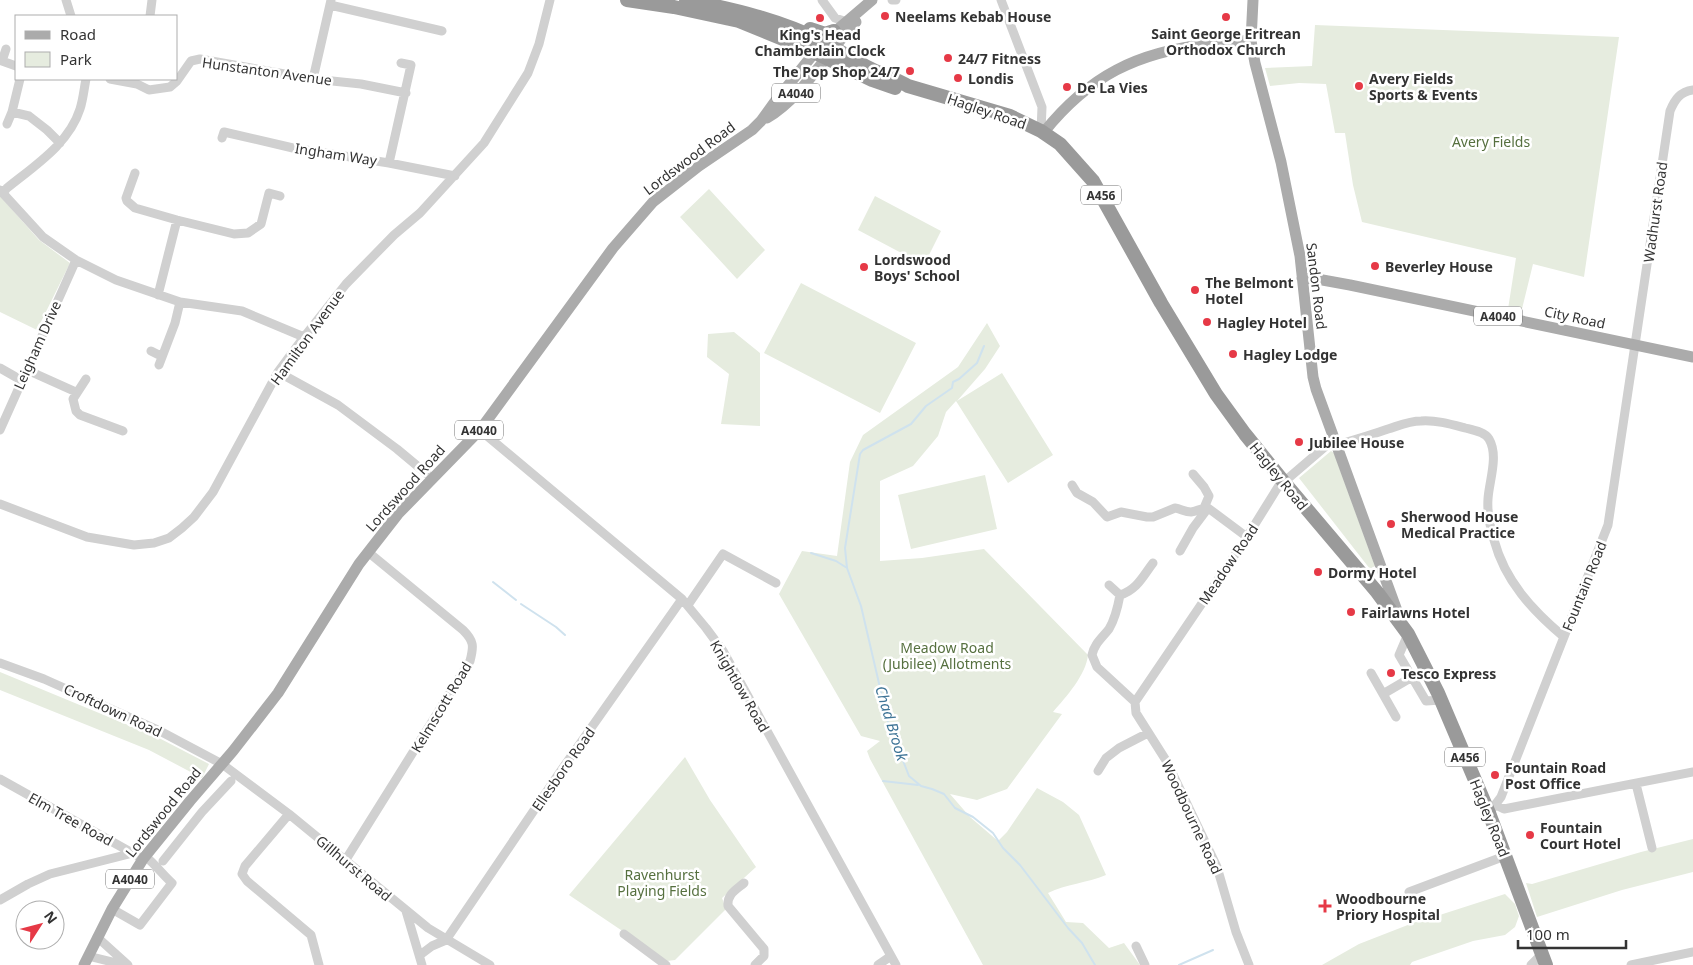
<svg xmlns="http://www.w3.org/2000/svg" width="1693" height="965" font-family="'Noto Sans',sans-serif">
  <rect width="100%" height="100%" fill="#fff"/>
  <path fill="#e6ecdf" d="M1315 25 1619 37 1584 277 1533 264 1521 313 1508 309 1516 258 1362 222 1353 185 1345 133H1335L1326 84 1299 83 1270 86 1265 68 1312 66Z
    M709 189 765 250 737 279 680 217Z
    M0 196 39 240 70 263 37 330 0 312Z
    M875 196 941 231 924 265 858 230Z
    M801 283 916 343 880 413 764 353Z
    M987 323 1000 346 985 369 957 401 1002 373 1053 455 1008 483 956 401 946 412 938 436 913 466 880 481V561L922 558 984 549 1088 655C1086 675 1066 697 1053 712L1062 714 1007 789 977 800 950 794 970 817 998 841 1007 832 1037 788 1063 802 1079 815 1106 875C1087 883 1066 884 1048 893L1066 922 1083 923 1109 948 1124 943 1140 965H983L870 759 867 751 880 741 861 736 779 594 802 551 837 556 850 462 863 435 958 367Z
    M734 332 760 353V426L721 424 729 374 707 357 708 334Z
    M1331 451 1334 453 1375 566 1370 569 1299 478Z
    M985 475 997 529 911 549 898 495Z
    M0 672 157 737 209 764 202 778 149 750 0 690Z
    M685 757 710 800 756 867 722 898 726 909 675 960 667 961 569 895Z
    M1693 839V872L1622 890 1537 917 1526 883 1532 884 1641 852Z
    M1505 894 1515 904 1519 916 1515 927 1505 935 1473 941 1412 962 1410 965H1322L1359 944 1418 921V922Z"/>
  <g fill="none" stroke-linecap="round" stroke-linejoin="round">
    <path stroke="#cfe2ee" stroke-width="2" d="M984 346 977 363 959 379 953 382 952 388 926 406 911 424 863 450 860 454 845 548 847 568 861 606 888 722 909 776 921 786 932 789 944 794 955 808 973 817 993 833 1003 848 1020 865 1068 928 1082 943 1095 965
      M811 553 836 561 847 568
      M493 582 516 600
      M521 604 556 627 565 635
      M883 781 918 785
      M1179 965 1213 950"/>
    <path stroke="#d0d0d0" stroke-width="9" d="M66 0 71 16
      M822 0 835 18 847 22
      M892 0H896
      M1001 0 1042 107 1041 131
      M330 5 442 31
      M150 16 152 0
      M6 49 2 61 16 66
      M110 79 137 84 149 90 170 87 177 81 191 61 200 59 313 79 361 84 406 93
      M313 79 331 0
      M12 112 29 116 47 130 60 143
      M7 124 12 112 20 79
      M222 138 224 132 293 148 389 163 455 176
      M389 163 411 65 401 63
      M135 173 126 198 127 201 135 208 177 220 234 234 248 233 261 224 269 193 280 196
      M0 190 43 237 76 260 116 280 180 302 242 311 304 337
      M3 193 7 188C34 166 69 144 80 109 83 100 84 89 86 79
      M158 295 177 220
      M151 351 161 356
      M159 365 175 323 180 302
      M0 368 21 380
      M27 370 76 392
      M278 372 338 405 397 449 433 479
      M86 379 73 399 76 411 80 415 123 431
      M0 430 76 260
      M480 430 682 599 706 628 723 651 896 965
      M1337 445C1354 440 1371 435 1388 429 1398 426 1409 421 1421 421 1436 420 1450 424 1465 428 1473 430 1485 432 1489 439 1499 456 1489 481 1488 499 1487 513 1490 527 1494 540 1505 581 1532 610 1564 637
      M1193 474 1204 487 1209 496 1204 508
      M1072 485 1077 493 1093 502 1107 517 1121 512 1147 517H1153L1175 508C1181 509 1185 512 1191 512 1197 511 1202 508 1208 508L1247 537
      M0 504 87 537 134 545 154 543 169 538 182 528 194 517 213 492 278 372 304 337 346 284 394 235 420 213 484 143 528 73 539 44 550 0
      M1180 551 1193 528 1208 508
      M1109 585 1120 595C1118 606 1115 619 1109 629 1102 638 1094 644 1092 655L1097 667 1135 702
      M1120 595C1137 590 1143 576 1153 563
      M688 605 723 554 776 583
      M1408 634 1399 655 1426 701 1441 700
      M0 663 44 679 158 730 222 764 289 814 428 928 490 965
      M1371 673 1383 694 1412 677
      M1383 694 1396 717
      M1135 702 1247 537 1278 487 1334 439
      M1135 702 1136 713 1167 762 1217 867 1236 932 1249 965
      M1098 771 1106 758 1119 748 1148 733
      M0 779 143 859
      M1636 784 1652 848
      M1496 805 1504 809 1693 772
      M1489 813 1501 797 1608 525 1670 111C1675 99 1680 92 1693 90
      M289 814 245 866 242 874 247 881 311 935 319 965
      M163 861 202 812 231 781
      M345 861 470 661C474 646 474 641 463 630L368 552
      M744 883C736 890 727 894 728 906L764 949V956L755 965
      M1409 892 1505 856
      M0 900 28 884 50 874 133 853
      M112 909 140 925 172 883C162 874 156 865 145 856
      M406 911 422 965
      M624 934 666 965
      M97 937 128 965
      M1136 946 1145 965
      M420 955 432 946 446 940 560 772 682 599
      M88 956 125 965
      M878 965 891 956
      M1531 965 1542 954
      M1631 965 1693 952"/>
    <path stroke="#ababab" stroke-width="11" d="M1253 0 1251 41 1255 63 1281 162 1300 256 1313 377 1316 389 1400 619
      M767 118C801 99 829 50 856 22
      M1044 132C1089 76 1137 52 1209 44 1222 43 1238 39 1251 41
      M1302 278 1317 279 1350 285 1693 357
      M84 965 112 909 143 859 190 801 233 751 278 693 359 564 398 514 480 430 613 248 653 202 699 166 752 130 761 121 774 103 823 42 872 0"/>
    <path stroke="#9a9a9a" stroke-width="14" d="M627 0 674 7 739 21 805 48 872 80 895 88
      M686 0C733 9 780 20 824 42 838 50 852 59 867 67 880 74 895 78 908 86L1010 116 1041 131 1060 144 1093 181 1161 303 1216 394 1245 434 1283 481 1377 592 1408 634 1438 693 1489 813 1546 965
      M810 29 825 34 834 31"/>
  </g>
  <g fill="#e63946" stroke="#fff" stroke-width="2">
    <circle cx="885" cy="16" r="5"/>
    <circle cx="1226" cy="17" r="5"/>
    <circle cx="820" cy="18" r="5"/>
    <circle cx="948" cy="58" r="5"/>
    <circle cx="910" cy="71" r="5"/>
    <circle cx="958" cy="78" r="5"/>
    <circle cx="1359" cy="86" r="5"/>
    <circle cx="1067" cy="87" r="5"/>
    <circle cx="1375" cy="266" r="5"/>
    <circle cx="864" cy="267" r="5"/>
    <circle cx="1195" cy="290" r="5"/>
    <circle cx="1207" cy="322" r="5"/>
    <circle cx="1233" cy="354" r="5"/>
    <circle cx="1299" cy="442" r="5"/>
    <circle cx="1391" cy="524" r="5"/>
    <circle cx="1318" cy="572" r="5"/>
    <circle cx="1351" cy="612" r="5"/>
    <circle cx="1391" cy="673" r="5"/>
    <circle cx="1495" cy="775" r="5"/>
    <circle cx="1530" cy="835" r="5"/>
    <path d="M1322.5 898.5h5v5h5v5h-5v5h-5v-5h-5v-5h5z"/>
  </g>
  <g text-anchor="middle" dominant-baseline="central" stroke-width="5" stroke-linejoin="round" paint-order="stroke">
    <g fill="#fff" stroke="#707070" stroke-width="1">
      <rect x="772" y="83.5" width="48" height="19" rx="4"/>
      <rect x="1081" y="185.5" width="40" height="19" rx="4"/>
      <rect x="1474" y="306.5" width="48" height="19" rx="4"/>
      <rect x="455" y="420.5" width="48" height="19" rx="4"/>
      <rect x="1445" y="747.5" width="40" height="19" rx="4"/>
      <rect x="106" y="869.5" width="48" height="19" rx="4"/>
    </g>
    <g font-size="12" font-weight="bold" fill="#333">
      <text x="796" y="93">A4040</text>
      <text x="1101" y="195">A456</text>
      <text x="1498" y="316">A4040</text>
      <text x="479" y="430">A4040</text>
      <text x="1465" y="757">A456</text>
      <text x="130" y="879">A4040</text>
    </g>
    <g font-size="14" font-weight="bold" fill="#333" stroke="#fff" text-anchor="start">
      <text x="895" y="16">Neelams Kebab House</text>
      <text x="1226" y="33" text-anchor="middle">Saint George Eritrean<tspan x="1226" dy="16">Orthodox Church</tspan></text>
      <text x="820" y="34" text-anchor="middle">King's Head<tspan x="820" dy="16">Chamberlain Clock</tspan></text>
      <text x="958" y="58">24/7 Fitness</text>
      <text x="900" y="71" text-anchor="end">The Pop Shop 24/7</text>
      <text x="968" y="78">Londis</text>
      <text x="1369" y="78">Avery Fields<tspan x="1369" dy="16">Sports &amp; Events</tspan></text>
      <text x="1077" y="87">De La Vies</text>
      <text x="874" y="259">Lordswood<tspan x="874" dy="16">Boys' School</tspan></text>
      <text x="1385" y="266">Beverley House</text>
      <text x="1205" y="282">The Belmont<tspan x="1205" dy="16">Hotel</tspan></text>
      <text x="1217" y="322">Hagley Hotel</text>
      <text x="1243" y="354">Hagley Lodge</text>
      <text x="1309" y="442">Jubilee House</text>
      <text x="1401" y="516">Sherwood House<tspan x="1401" dy="16">Medical Practice</tspan></text>
      <text x="1328" y="572">Dormy Hotel</text>
      <text x="1361" y="612">Fairlawns Hotel</text>
      <text x="1401" y="673">Tesco Express</text>
      <text x="1505" y="767">Fountain Road<tspan x="1505" dy="16">Post Office</tspan></text>
      <text x="1540" y="827">Fountain<tspan x="1540" dy="16">Court Hotel</tspan></text>
      <text x="1336" y="898">Woodbourne<tspan x="1336" dy="16">Priory Hospital</tspan></text>
    </g>
    <g font-size="14" fill="#333" stroke="#fff">
      <text transform="translate(267 71) rotate(8)">Hunstanton Avenue</text>
      <text transform="translate(987 111) rotate(19)">Hagley Road</text>
      <text transform="translate(336 154) rotate(9)">Ingham Way</text>
      <text transform="translate(689 158) rotate(-37)">Lordswood Road</text>
      <text transform="translate(1655 212) rotate(-82)">Wadhurst Road</text>
      <text transform="translate(1317 286) rotate(83)">Sandon Road</text>
      <text transform="translate(1575 317) rotate(12)">City Road</text>
      <text transform="translate(307 337) rotate(-54)">Hamilton Avenue</text>
      <text transform="translate(37 345) rotate(-66)">Leigham Drive</text>
      <text transform="translate(1279 476) rotate(51)">Hagley Road</text>
      <text transform="translate(405 488) rotate(-48)">Lordswood Road</text>
      <text transform="translate(1228 564) rotate(-56)">Meadow Road</text>
      <text transform="translate(1584 586) rotate(-68)">Fountain Road</text>
      <text transform="translate(740 686) rotate(60)">Knightlow Road</text>
      <text transform="translate(441 707) rotate(-59)">Kelmscott Road</text>
      <text transform="translate(113 710) rotate(25)">Croftdown Road</text>
      <text transform="translate(563 769) rotate(-55)">Ellesboro Road</text>
      <text transform="translate(163 812) rotate(-51)">Lordswood Road</text>
      <text transform="translate(1192 817) rotate(65)">Woodbourne Road</text>
      <text transform="translate(1490 818) rotate(68)">Hagley Road</text>
      <text transform="translate(71 819) rotate(29)">Elm Tree Road</text>
      <text transform="translate(354 868) rotate(40)">Gillhurst Road</text>
    </g>
    <g font-size="14" fill="#56703f" stroke="#fff">
      <text x="1491" y="141">Avery Fields</text>
      <text x="947" y="647">Meadow Road<tspan x="947" dy="16">(Jubilee) Allotments</tspan></text>
      <text x="662" y="874">Ravenhurst<tspan x="662" dy="16">Playing Fields</tspan></text>
    </g>
    <g font-size="15" font-style="italic" fill="#3f7597" stroke="#fff">
      <text transform="translate(892 723) rotate(73)">Chad Brook</text>
    </g>
  </g>
  <rect x="15" y="15" width="162" height="65" fill="#ffffff" stroke="#adadad"/>
  <rect x="25" y="31" width="25" height="8" fill="#ababab" stroke="#adadad"/>
  <text x="60" y="40" font-size="15" fill="#333333">Road</text>
  <rect x="25" y="52" width="25" height="15" fill="#e6ecdf" stroke="#adadad"/>
  <text x="60" y="65" font-size="15" fill="#333333">Park</text>
  <g transform="translate(40 925) rotate(54)"><circle r="24" fill="#ffffff" stroke="#adadad"/>
  <path d="M0-4L9 19L0 12L-9 19Z" fill="#e63946"/>
  <text y="-8" font-size="14" font-weight="bold" text-anchor="middle" fill="#333333">N</text>
  </g>
  <path d="M1518 940v8h108v-8" fill="none" stroke="#333333" stroke-width="2.5"/>
  <text x="1526" y="940" font-size="15" fill="#333333" stroke="#ffffff" stroke-width="4" paint-order="stroke">100 m</text>
</svg>
